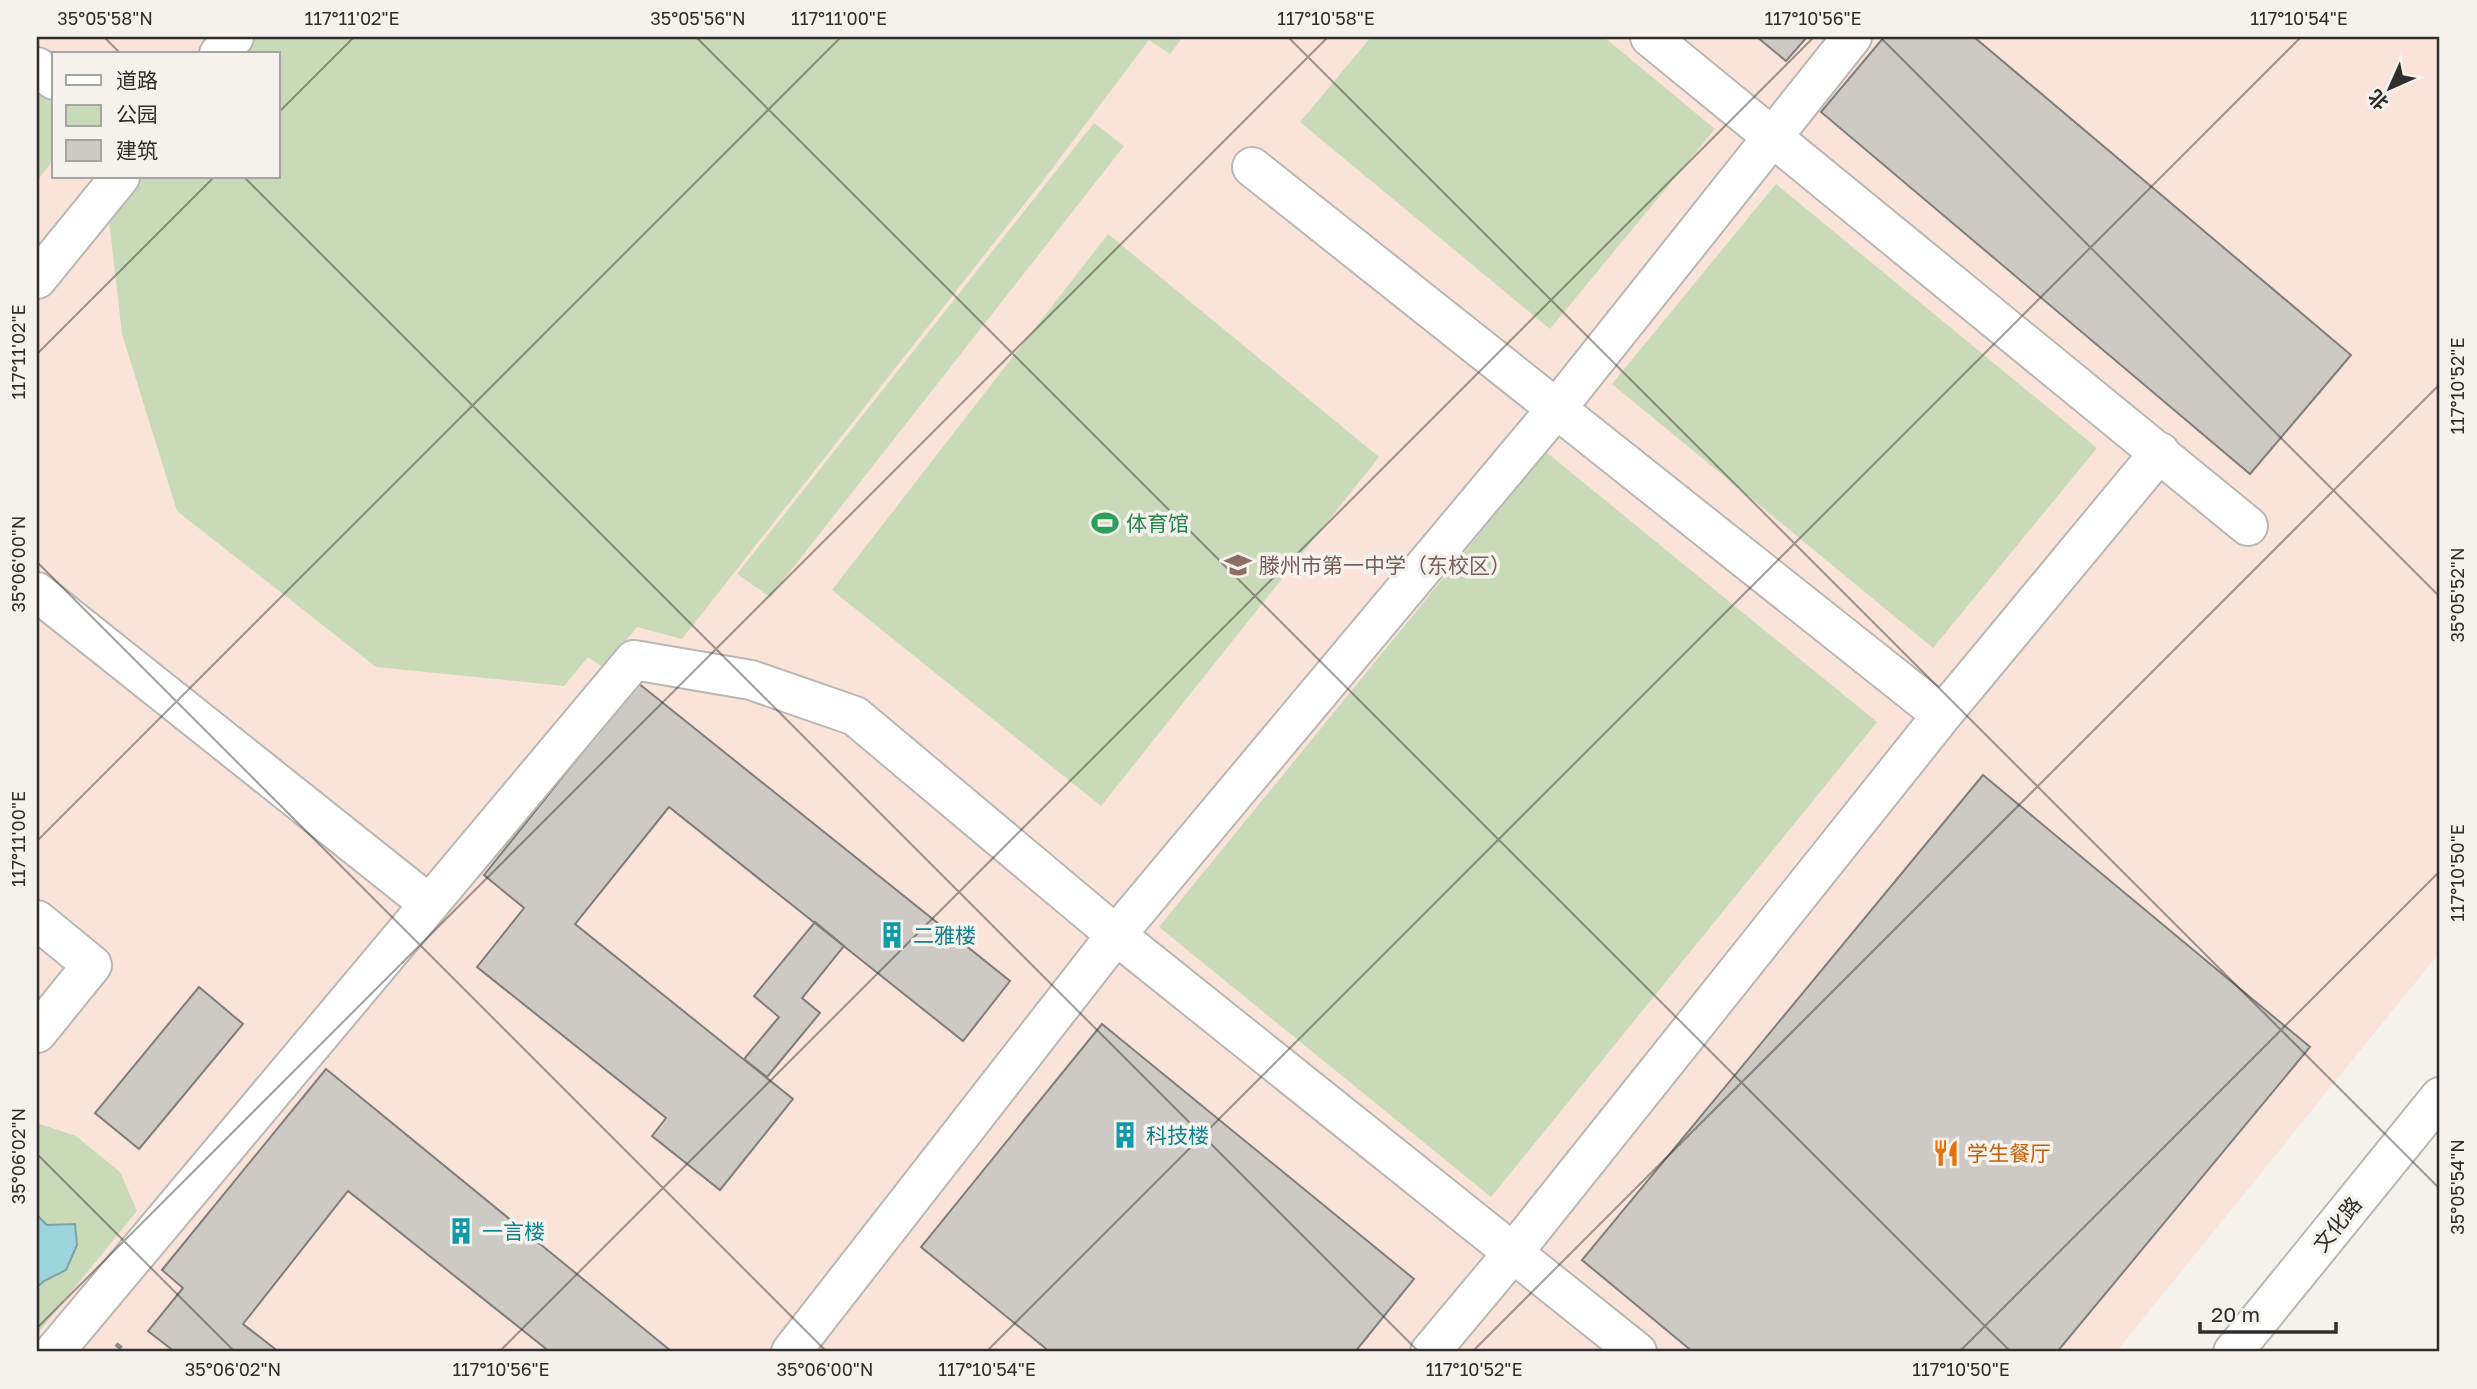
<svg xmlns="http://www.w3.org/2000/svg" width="2477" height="1389" font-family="'Golos Text','Noto Sans SC',sans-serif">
  <rect width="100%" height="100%" fill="#f5f2ed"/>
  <path fill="#fae3d8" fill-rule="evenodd" d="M37 37H2440V952L2116 1352H37ZM54 54H278V177H54Z"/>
  <path fill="#c9dab9" d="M245 37H1183L1170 54 1149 40 1045 178 682 639 637 627 604 668 588 657 564 686 376 667 177 511 122 334 107 202 128 177H278V54H231Z
    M1371 37H1604L1715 129 1550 329 1300 122Z
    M37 83 54 97V159L37 181Z
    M1094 123 1124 146 770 597 737 574Z
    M1776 184 2097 448 1933 648 1612 384Z
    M1108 234 1379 457 1101 806 832 590Z
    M1546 452 1877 722 1491 1197 1159 927Z
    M37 1123 76 1136 120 1172 137 1211 37 1334Z"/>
  <path fill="#9cd5db" stroke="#7ba3a6" stroke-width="2" d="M37 1215 47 1225 75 1224 77 1245 66 1270 44 1281 37 1287Z"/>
  <path fill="#cdcac5" stroke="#807e7a" stroke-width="2" d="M1757 37H1807L1786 61Z
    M1884 37H1974L2351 355 2250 474 1821 112Z
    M638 683 1010 981 963 1041 669 807 575 924 793 1099 720 1190 652 1136 666 1118 477 967 524 908 484 875Z
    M1983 775 2310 1047 2057 1352H1693L1582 1260Z
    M815 922 844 946 802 998 820 1013 767 1077 744 1059 779 1017 754 996Z
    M199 987 243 1024 139 1149 95 1113Z
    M1102 1024 1414 1279 1355 1352H1050L921 1247Z
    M326 1069 671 1351 669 1352H550L348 1191 243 1324 279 1352H175L148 1331 183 1288 162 1270Z"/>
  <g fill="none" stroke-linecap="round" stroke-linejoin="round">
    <defs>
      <path id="minor" d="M1650 37 2248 526
        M219 54 234 37
        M37 67 54 80
        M1252 167 1942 715
        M37 279 120 177
        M37 592 429 904
        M37 920 92 965 37 1033
        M54 1352 634 660 751 680 855 716 1116 935 1637 1352
        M791 1352 1116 935 1557 408 1852 37
        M1430 1352 1512 1254 1942 715 2160 452
        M2233 1352 2440 1097"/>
    </defs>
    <use href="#minor" stroke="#bab7b3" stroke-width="42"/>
    <path stroke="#8a8985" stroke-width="4.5" stroke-dasharray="7 3.5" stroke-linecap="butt" d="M116 1344 126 1352"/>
    <use href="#minor" stroke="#fff" stroke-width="38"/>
  </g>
  <path fill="none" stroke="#2f2e2c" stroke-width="2" stroke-opacity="0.45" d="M104 37 121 54M696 37 2011 1352M1288 37 2440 1189M1880 37 2440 597M278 113 354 37M244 177 1419 1352M37 354 214 177M37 562 827 1352M37 841 841 37M37 1154 235 1352M37 1328 1328 37M499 1352 1814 37M986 1352 2301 37M1472 1352 2440 384M1959 1352 2440 871"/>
  <defs>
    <symbol id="stadium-bare" viewBox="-9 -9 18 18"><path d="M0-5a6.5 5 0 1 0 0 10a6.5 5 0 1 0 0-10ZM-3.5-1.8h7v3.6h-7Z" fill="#2e9e5b" stroke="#f5f2ed" stroke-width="2.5" paint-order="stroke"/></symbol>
    <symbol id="school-bare" viewBox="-9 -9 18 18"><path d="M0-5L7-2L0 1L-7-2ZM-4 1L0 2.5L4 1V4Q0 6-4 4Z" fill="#8d6e63" stroke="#f5f2ed" stroke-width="2.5" paint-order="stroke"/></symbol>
    <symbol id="building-bare" viewBox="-9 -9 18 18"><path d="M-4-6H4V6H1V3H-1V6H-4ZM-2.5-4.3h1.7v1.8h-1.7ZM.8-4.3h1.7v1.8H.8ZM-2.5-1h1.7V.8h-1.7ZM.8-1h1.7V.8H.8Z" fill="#0f9aa8" stroke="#f5f2ed" stroke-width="2.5" paint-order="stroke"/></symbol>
    <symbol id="restaurant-bare" viewBox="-9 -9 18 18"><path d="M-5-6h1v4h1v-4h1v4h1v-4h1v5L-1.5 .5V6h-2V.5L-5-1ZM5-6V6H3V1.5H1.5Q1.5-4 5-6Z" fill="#e8710a" stroke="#f5f2ed" stroke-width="2.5" paint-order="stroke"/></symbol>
  </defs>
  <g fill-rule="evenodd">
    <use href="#stadium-bare" x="1086" y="504" width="38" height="38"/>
    <use href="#school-bare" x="1219" y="546" width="38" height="38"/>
    <use href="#building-bare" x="873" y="916" width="38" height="38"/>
    <use href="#building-bare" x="1106" y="1116" width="38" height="38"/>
    <use href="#restaurant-bare" x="1927" y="1134" width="38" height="38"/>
    <use href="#building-bare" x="442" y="1212" width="38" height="38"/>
  </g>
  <g text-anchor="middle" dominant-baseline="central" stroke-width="7" stroke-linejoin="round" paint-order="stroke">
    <g font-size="21" fill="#27864d" stroke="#f5f2ed" text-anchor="start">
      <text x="1126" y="523">体育馆</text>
    </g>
    <g font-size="21" fill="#785e54" stroke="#f5f2ed" text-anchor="start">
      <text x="1259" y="565">滕州市第一中学（东校区）</text>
    </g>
    <g font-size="21" fill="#0d838f" stroke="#f5f2ed" text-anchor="start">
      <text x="913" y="935">二雅楼</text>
      <text x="1146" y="1135">科技楼</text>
      <text x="482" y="1231">一言楼</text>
    </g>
    <g font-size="21" fill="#c56008" stroke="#f5f2ed" text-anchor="start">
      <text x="1967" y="1153">学生餐厅</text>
    </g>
    <g font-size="21" fill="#2f2e2c" stroke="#f5f2ed">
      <text transform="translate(2337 1224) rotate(-51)">文化路</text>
    </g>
  </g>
  <rect width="2477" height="1389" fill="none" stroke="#f5f2ed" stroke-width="77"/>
  <rect x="52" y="52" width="228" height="126" fill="#f5f2ed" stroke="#a6a4a0" stroke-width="2"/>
  <rect x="66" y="75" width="35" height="10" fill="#ffffff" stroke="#a6a4a0" stroke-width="2"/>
  <text x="116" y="88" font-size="21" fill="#2f2e2c">道路</text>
  <rect x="66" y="105" width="35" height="21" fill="#c9dab9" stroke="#a6a4a0" stroke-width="2"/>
  <text x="116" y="122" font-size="21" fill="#2f2e2c">公园</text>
  <rect x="66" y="140" width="35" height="21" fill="#cdcac5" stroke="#a6a4a0" stroke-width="2"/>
  <text x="116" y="158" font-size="21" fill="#2f2e2c">建筑</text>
  <g transform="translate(2390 88) rotate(225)" stroke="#f5f2ed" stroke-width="5" paint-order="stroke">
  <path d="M0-5L12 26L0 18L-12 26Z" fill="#2f2e2c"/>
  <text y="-10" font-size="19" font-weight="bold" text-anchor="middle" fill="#2f2e2c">北</text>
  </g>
  <path d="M2200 1322v10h136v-10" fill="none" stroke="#2f2e2c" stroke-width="3.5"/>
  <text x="2211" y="1322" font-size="21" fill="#2f2e2c" stroke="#f5f2ed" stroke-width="5" paint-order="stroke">20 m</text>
  <rect x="38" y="38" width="2400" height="1312" fill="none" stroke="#2f2e2c" stroke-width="2.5"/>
  <g font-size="18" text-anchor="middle" fill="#2f2e2c">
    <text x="105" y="25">35°05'58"N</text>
    <text x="352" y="25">117°11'02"E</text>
    <text x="698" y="25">35°05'56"N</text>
    <text x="839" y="25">117°11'00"E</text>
    <text x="1326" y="25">117°10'58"E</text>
    <text x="1813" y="25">117°10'56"E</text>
    <text x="2299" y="25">117°10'54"E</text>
    <text transform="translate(19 352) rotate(-90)" y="6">117°11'02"E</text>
    <text transform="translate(2458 386) rotate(-90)" y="6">117°10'52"E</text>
    <text transform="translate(19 564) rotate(-90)" y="6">35°06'00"N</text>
    <text transform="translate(2458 595) rotate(-90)" y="6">35°05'52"N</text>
    <text transform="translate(19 839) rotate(-90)" y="6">117°11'00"E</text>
    <text transform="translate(2458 873) rotate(-90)" y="6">117°10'50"E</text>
    <text transform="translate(19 1156) rotate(-90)" y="6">35°06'02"N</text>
    <text transform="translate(2458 1187) rotate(-90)" y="6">35°05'54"N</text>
    <text x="233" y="1376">35°06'02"N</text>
    <text x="501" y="1376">117°10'56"E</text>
    <text x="825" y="1376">35°06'00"N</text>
    <text x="987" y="1376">117°10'54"E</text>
    <text x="1474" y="1376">117°10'52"E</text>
    <text x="1961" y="1376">117°10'50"E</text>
  </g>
</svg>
